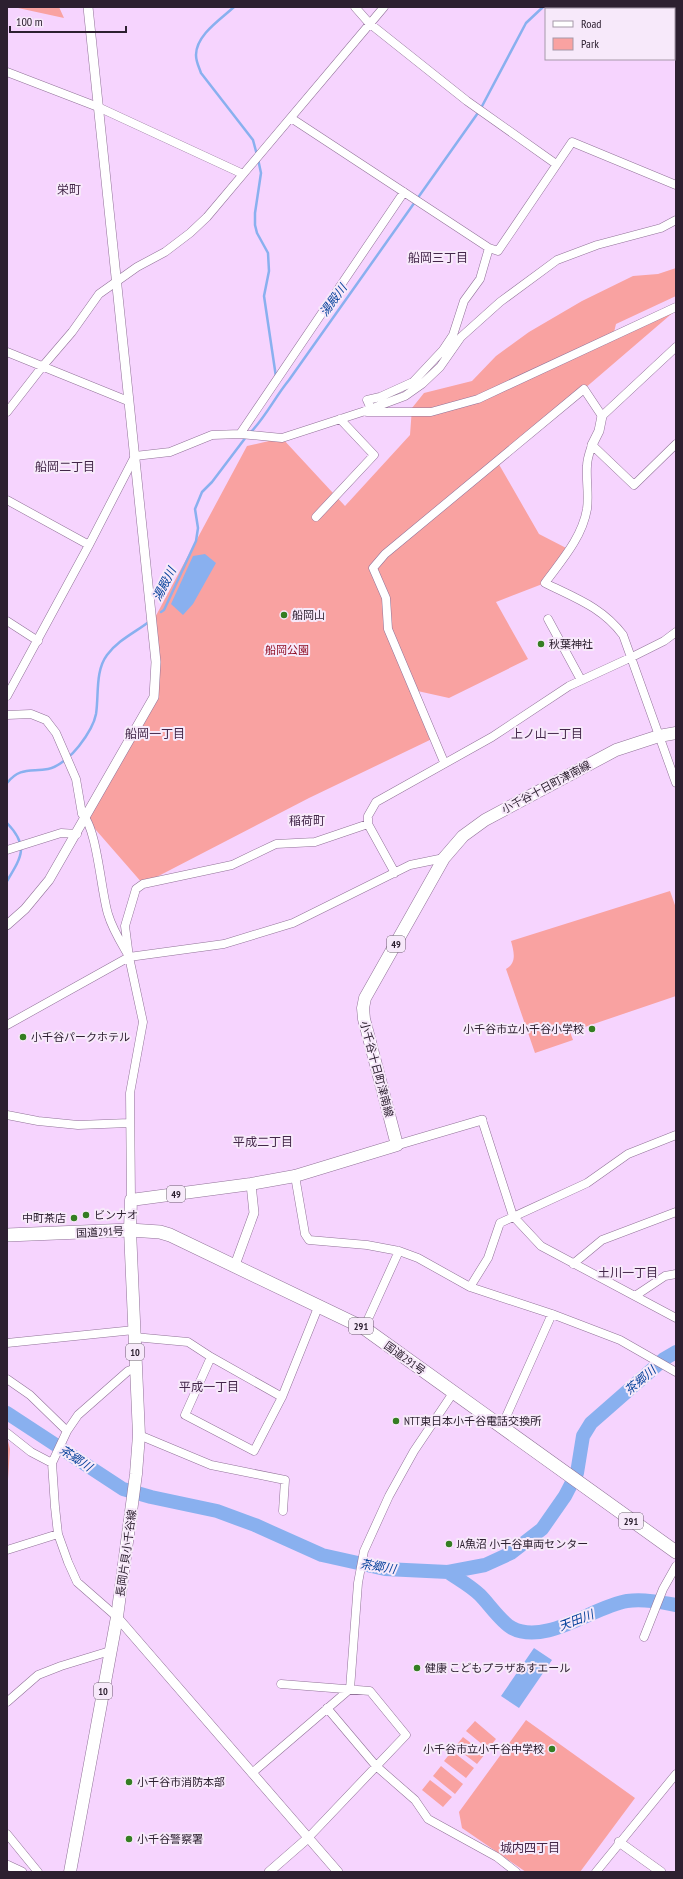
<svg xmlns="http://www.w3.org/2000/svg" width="683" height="1879" font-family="'PT Sans Narrow','Noto Sans JP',sans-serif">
  <rect width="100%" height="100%" fill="#f6d4fe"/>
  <path fill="#f9a2a1" d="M18 7H59L64 18 18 8Z
    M676 268V296L616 324 613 336 676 310 584 389 497 461 539 534 570 550 545 583 496 602 528 659 449 698 413 690 434 738 309 798 143 884 82 814 154 697 152 623 247 446 282 438 345 506 410 435 412 408 424 393 472 381 496 356 529 332 582 301 633 276 658 274Z
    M670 891 676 908V996L570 1032 573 1040 535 1053 506 969C517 963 514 952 511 941Z
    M7 1437 10 1449 7 1494Z
    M526 1720 635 1798 580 1872H526L462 1828 459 1812Z
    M475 1721 496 1739 488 1749 466 1731Z
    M463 1737 485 1754 477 1764 455 1747Z
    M452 1751 474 1768 466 1778 444 1761Z
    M441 1766 463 1784 455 1794 433 1776Z
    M430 1780 452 1797 443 1807 422 1790Z"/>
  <path fill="#89b0ef" d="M205 554 216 563 193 604 183 615 171 604 193 556Z
    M534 1648 552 1660 519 1708 501 1696Z"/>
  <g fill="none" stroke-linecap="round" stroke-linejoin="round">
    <path stroke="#89b0ef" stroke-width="2.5" d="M234 7C221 19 196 35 196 55 196 62 199 67 201 73L253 140 257 155
      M258 159 261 173 255 213V225L257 233 268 253 269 271 264 296 276 377
      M250 433C265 418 275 397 289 380L480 110 526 23 543 7
      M161 612 164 610 196 541 198 528 195 509 202 492 212 482 246 437
      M7 783C20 767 30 772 48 769 59 767 73 754 79 746 86 737 94 725 96 714 99 695 95 671 107 655 118 640 136 632 150 621
      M7 823C29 846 22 856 7 881"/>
    <path stroke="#89b0ef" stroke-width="14" d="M7 1413 123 1489 151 1497 217 1511 255 1525 322 1555 385 1569 448 1572 485 1565 511 1553 542 1529 565 1496 577 1473 583 1436 591 1423 664 1359 676 1352
      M448 1572C458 1579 471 1586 480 1595 489 1604 501 1622 512 1628 546 1646 594 1606 627 1601 644 1599 660 1602 676 1605"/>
    <defs>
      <path id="minor" d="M355 7 369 23 467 101 556 164
        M7 72 98 107 243 174
        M291 118 489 248 498 251 572 142 676 185
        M7 352 128 401
        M371 409 367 400 380 397 413 382 443 350 453 335 464 301 480 279 489 248
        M7 412 42 367 72 332 99 294 137 267 165 252 190 233 207 217 384 7
        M367 412H431L478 399 676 307
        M240 434 404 192
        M676 444 634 485 592 445C590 451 587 459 587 466 586 480 589 495 587 509 582 538 561 561 545 583 575 598 602 607 623 635L676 783
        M7 500 89 545
        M316 517 374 455 340 419
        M548 619 581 680
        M7 621 38 641
        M7 696 89 545 135 456 170 452 212 435 240 434 282 438 362 412 405 396 422 384 440 367 461 337 500 302 557 260 597 245 661 228 676 220
        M7 715 31 714 46 720 56 733 76 779 82 814C97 827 101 892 108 914 112 928 120 941 127 953
        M444 762 388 629 386 598 373 568 385 554 584 389 602 416 676 347
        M7 850 61 833 77 834
        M395 873 368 824V816L376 802 492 737 569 686 632 657 664 641 676 632
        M7 1025 129 957 224 944 293 923 410 865 444 858
        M7 1115 38 1121 78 1125 129 1123
        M482 1120 513 1216 541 1246 676 1318
        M295 1176 305 1234 309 1240 367 1245 399 1251 418 1258 470 1287 552 1314 620 1340 676 1372
        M131 1200 130 1093 143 1022 129 957 125 926 136 889 143 884 232 865 276 844 315 842 368 824
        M573 1264 602 1240 676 1212
        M470 1287 488 1258 500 1223 587 1183 628 1154 676 1135
        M635 1296 665 1276 676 1274
        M364 1328 399 1251
        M134 1337 188 1342 211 1357 282 1397
        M7 1343 134 1330
        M211 1357 185 1415 254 1451 282 1397 319 1305
        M7 1379 30 1395 67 1431
        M501 1428 552 1314
        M7 1433 31 1452 52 1463
        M139 1435 211 1465 285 1480 283 1511
        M7 1550 58 1534
        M117 1617 77 1582 68 1562 58 1534 55 1507 52 1463 67 1431 78 1415 128 1371 136 1368
        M644 1637 663 1589 676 1566
        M281 1684 370 1691 406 1735 308 1838
        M7 1702 38 1675 61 1666 110 1651
        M327 1708 376 1766 415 1800 428 1819 497 1857 516 1872
        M252 1773 350 1689 358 1583 364 1551 389 1496 414 1451 453 1393
        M7 1834 38 1872
        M596 1872 676 1774"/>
      <path id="tertiary" d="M592 445 599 431 602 416
        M7 925 25 909 49 880 154 697 156 662 88 7
        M397 1145 482 1120
        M235 1265 254 1213 251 1184
        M117 1617 338 1872
        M619 1842 661 1872
        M7 1865 22 1872
        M269 1872 308 1838"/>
      <path id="primary" d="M70 1872 117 1617 136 1474 139 1435 130 1230 131 1200 251 1184 295 1176 397 1145 364 1019 363 1008 365 998 444 858 463 836 485 820 616 750 659 736 676 733"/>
      <path id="trunk" d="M7 1235 130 1230 160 1232 170 1235 364 1328 676 1552"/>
    </defs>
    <use href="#minor" stroke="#917298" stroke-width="9"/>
    <use href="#tertiary" stroke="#917298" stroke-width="10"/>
    <use href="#primary" stroke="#917298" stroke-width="13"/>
    <use href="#trunk" stroke="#917298" stroke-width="14"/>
    <use href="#minor" stroke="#fff" stroke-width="8"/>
    <use href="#tertiary" stroke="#fff" stroke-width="9"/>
    <use href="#primary" stroke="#fff" stroke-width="12"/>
    <use href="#trunk" stroke="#fff" stroke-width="13"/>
  </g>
  <g fill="#347d22" stroke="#f7e9fa" stroke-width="1.5">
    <circle cx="284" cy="615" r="4"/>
    <circle cx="541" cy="644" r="4"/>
    <circle cx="592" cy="1029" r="4"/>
    <circle cx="23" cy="1037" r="4"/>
    <circle cx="86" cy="1215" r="4"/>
    <circle cx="74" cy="1218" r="4"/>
    <circle cx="396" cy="1421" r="4"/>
    <circle cx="449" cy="1544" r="4"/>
    <circle cx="417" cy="1668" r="4"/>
    <circle cx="552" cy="1749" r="4"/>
    <circle cx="129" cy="1782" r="4"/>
    <circle cx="129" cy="1839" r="4"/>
  </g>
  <g text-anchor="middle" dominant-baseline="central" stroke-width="4" stroke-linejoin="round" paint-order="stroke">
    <g fill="#f7e9fa" stroke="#6a5c6d" stroke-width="1">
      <rect x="387" y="936" width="18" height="16" rx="3"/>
      <rect x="167" y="1186" width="18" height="16" rx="3"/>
      <rect x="349" y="1318" width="24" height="16" rx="3"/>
      <rect x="126" y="1344" width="18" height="16" rx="3"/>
      <rect x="619" y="1513" width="24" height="16" rx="3"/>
      <rect x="94" y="1683" width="18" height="16" rx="3"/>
    </g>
    <g font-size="10" font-weight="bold" fill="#2d2030">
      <text x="396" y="944">49</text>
      <text x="176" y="1194">49</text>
      <text x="361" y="1326">291</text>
      <text x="135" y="1352">10</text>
      <text x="631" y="1521">291</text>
      <text x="103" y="1691">10</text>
    </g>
    <g font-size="11" fill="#2d2030" stroke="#f7e9fa" text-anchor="start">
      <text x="292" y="615">船岡山</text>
      <text x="549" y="644">秋葉神社</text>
      <text x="584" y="1029" text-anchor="end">小千谷市立小千谷小学校</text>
      <text x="31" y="1037">小千谷パークホテル</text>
      <text x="94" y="1215">ビンナオ</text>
      <text x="66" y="1218" text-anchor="end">中町茶店</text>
      <text x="404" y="1421">NTT東日本小千谷電話交換所</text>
      <text x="457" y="1544">JA魚沼 小千谷車両センター</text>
      <text x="425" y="1668">健康 こどもプラザあすエール</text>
      <text x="544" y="1749" text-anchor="end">小千谷市立小千谷中学校</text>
      <text x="137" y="1782">小千谷市消防本部</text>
      <text x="137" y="1839">小千谷警察署</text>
    </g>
    <g font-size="11" fill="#8f0f25" stroke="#f7e9fa">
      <text x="287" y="650">船岡公園</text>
    </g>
    <g font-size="11" fill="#2d2030" stroke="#f7e9fa">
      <text transform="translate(546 787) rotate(-28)">小千谷十日町津南線</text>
      <text transform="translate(377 1069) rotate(75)">小千谷十日町津南線</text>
      <text transform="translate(100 1232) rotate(-3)">国道291号</text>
      <text transform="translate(405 1358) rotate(36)">国道291号</text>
      <text transform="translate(126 1553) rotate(-82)">長岡片貝小千谷線</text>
    </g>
    <g font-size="12" fill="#422648" stroke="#f7e9fa">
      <text x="69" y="189">栄町</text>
      <text x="438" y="257">船岡三丁目</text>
      <text x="65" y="466">船岡二丁目</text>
      <text x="155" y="733">船岡一丁目</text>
      <text x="547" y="733">上ノ山一丁目</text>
      <text x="307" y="820">稲荷町</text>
      <text x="263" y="1141">平成二丁目</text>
      <text x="628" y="1272">土川一丁目</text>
      <text x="209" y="1386">平成一丁目</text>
      <text x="530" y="1847">城内四丁目</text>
    </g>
    <g font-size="12" font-style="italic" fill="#05419b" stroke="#f7e9fa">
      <text transform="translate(333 300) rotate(-54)">湯殿川</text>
      <text transform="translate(164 584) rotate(-63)">湯殿川</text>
      <text transform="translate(640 1380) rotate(-41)">茶郷川</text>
      <text transform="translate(76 1458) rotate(33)">茶郷川</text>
      <text transform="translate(378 1566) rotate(9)">茶郷川</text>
      <text transform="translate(576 1620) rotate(-21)">天田川</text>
    </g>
  </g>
  <rect width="683" height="1879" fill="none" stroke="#2d2030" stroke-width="16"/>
  <rect x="545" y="8" width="130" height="52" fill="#f7e9fa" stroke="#a699a9"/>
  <rect x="553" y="21" width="20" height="6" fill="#ffffff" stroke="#a699a9"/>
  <text x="581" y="28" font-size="12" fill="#2d2030">Road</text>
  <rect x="553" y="38" width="20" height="12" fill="#f9a2a1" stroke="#a699a9"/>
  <text x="581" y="48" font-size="12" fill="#2d2030">Park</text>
  <path d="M10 26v6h116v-6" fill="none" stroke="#2d2030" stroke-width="2"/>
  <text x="16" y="26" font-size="12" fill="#2d2030" stroke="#f7e9fa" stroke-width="3" paint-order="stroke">100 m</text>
</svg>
